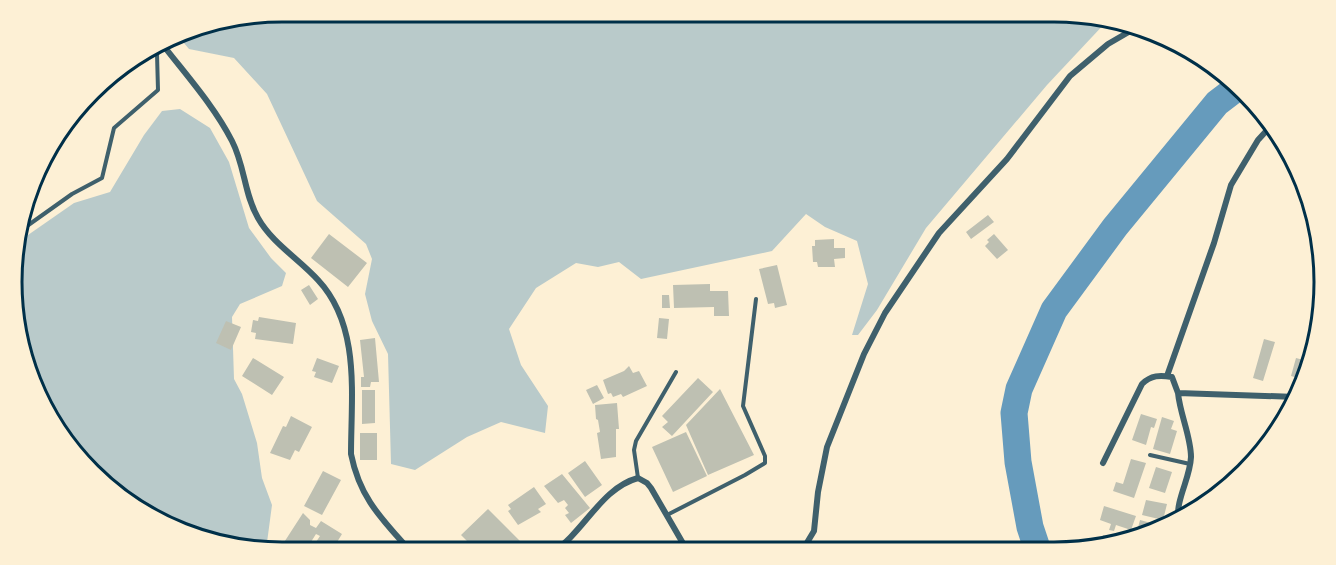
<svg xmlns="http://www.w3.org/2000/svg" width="1336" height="565" font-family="'Archivo Narrow',sans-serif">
  <rect width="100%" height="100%" fill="#fdf0d5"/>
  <path fill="#b9caca" d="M283 12H1054L1107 21 1047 85 926 228 877 310 858 335H852L868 284 857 241 825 227 806 214 772 251 641 279 619 262 598 267 576 263 536 288 509 329 521 365 548 406 545 433 501 422 467 437 415 470 391 464 388 354 372 321 365 294 372 259 366 244 317 201 267 94 234 58 189 49 178 36 195 26Z
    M180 109 210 128 229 162 249 228 271 258 286 273 282 286 240 304 232 317 234 379 242 394 257 443 262 478 272 505 266 550 195 539 118 497 48 418 17 335V255L28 235 74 203 110 192 144 135 162 111Z"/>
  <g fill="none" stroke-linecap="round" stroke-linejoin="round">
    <path stroke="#669bbc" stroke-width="27" d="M1038 551 1030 527 1018 462 1014 413 1019 389 1054 310 1115 227 1217 103 1238 87"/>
  </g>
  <path fill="#bec0b2" d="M988 215 994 222 971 239 966 232Z
    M329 234 367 263 348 287 311 258Z
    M994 234 1008 250 997 259 985 246 989 242 987 240Z
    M834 239V248H845V258L834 259 835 267H818L817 262H813L812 246H815V240Z
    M777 265 787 305 775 308 774 303 768 304 759 269Z
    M710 284V291H728L729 316H714V307L674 308 673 285Z
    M309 285 318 299 310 305 301 290Z
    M662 295H669L670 308H662Z
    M259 317 296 323 293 344 255 339 256 333 251 332 253 320 258 321Z
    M659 318 669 319 667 339 657 338Z
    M226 321 241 327 231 350 216 343Z
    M375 338 379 382H371L370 387H361V377H364L360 340Z
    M1264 339 1275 342 1263 381 1253 378Z
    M253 358 284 377 272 395 242 376Z
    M317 358 339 366 332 383 314 377 316 372 312 371Z
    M1296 358 1311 362 1310 370 1305 380 1291 376Z
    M629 366 633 373 639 371 647 386 623 397 621 394 613 397 611 393 608 394 603 380 624 371Z
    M698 378 713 392 672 436 662 427 668 422 662 416Z
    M597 385 604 398 593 404 586 390Z
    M720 389 754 455 708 475 686 425Z
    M362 390H375V423L362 424Z
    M617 403 619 429H616V457L601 459 597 433 600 432 598 420 596 419 595 405Z
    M1141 414 1157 419 1154 428 1151 427 1146 445 1132 440Z
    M291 416 312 427 299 452 295 450 290 460 270 453 283 426 286 427Z
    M1162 417 1174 421 1171 429 1177 431 1170 454 1153 449Z
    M686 432 707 476 673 492 652 447Z
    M360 433H377V460H360Z
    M1131 459 1146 463 1134 498 1113 491 1116 482 1123 484Z
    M585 461 602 485 585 497 568 473Z
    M1156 467 1172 472 1165 493 1149 488Z
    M323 471 341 480 322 515 304 506Z
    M562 474 590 508 571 523 565 515 569 513 565 508 568 505 564 500 558 503 544 486Z
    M534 487 546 504 538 509 541 512 518 525 508 511 511 509 508 505Z
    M1146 500 1167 504 1163 520 1142 515Z
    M1104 506 1136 516 1131 530 1116 525 1114 531 1109 530 1111 524 1100 520Z
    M488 509 521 542 510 552 500 543 496 547 491 542 481 552H478L461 535Z
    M303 513 310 520V525L316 528 321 521 342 534 331 552 316 542 320 536 316 534 304 553H291L281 547Z
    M1140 520 1162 526 1161 530 1141 537 1136 535Z
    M1103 535 1113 537 1112 545 1101 547Z
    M651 541 656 552H628Z"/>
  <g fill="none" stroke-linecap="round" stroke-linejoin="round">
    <path stroke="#3f606c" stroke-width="4" d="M17 246 27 226 72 194 102 178 114 128 158 90 157 54 164 46
      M1150 455 1190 464
      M638 478 634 450 636 441 676 372
      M667 515 745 475 765 463V456L743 406 756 299"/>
    <path stroke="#3f606c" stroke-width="6" d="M163 45C187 76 214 106 232 141 245 166 244 194 258 218 272 243 299 259 318 280 361 326 351 396 351 454 360 499 382 519 412 553
      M1167 376 1214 243 1231 185 1258 140 1269 128
      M1103 463 1142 384C1151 375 1160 375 1172 377L1178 393
      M1178 521C1176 498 1190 479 1191 457 1191 437 1180 414 1178 393L1296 397
      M802 551 814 531 818 492 827 447 864 354 885 313 939 233 1007 159 1070 76 1108 44 1139 26
      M553 552C584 532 601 488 638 478L647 483 651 488 688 552"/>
  </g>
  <path d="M0 0H1336V565H0ZM282 22H1054A260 260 0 0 1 1314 282V282A260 260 0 0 1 1054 542H282A260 260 0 0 1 22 282V282A260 260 0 0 1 282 22Z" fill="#fdf0d5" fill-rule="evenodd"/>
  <path fill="none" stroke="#003049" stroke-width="3" d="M282 22H1054A260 260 0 0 1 1314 282V282A260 260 0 0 1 1054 542H282A260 260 0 0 1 22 282V282A260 260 0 0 1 282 22Z"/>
</svg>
